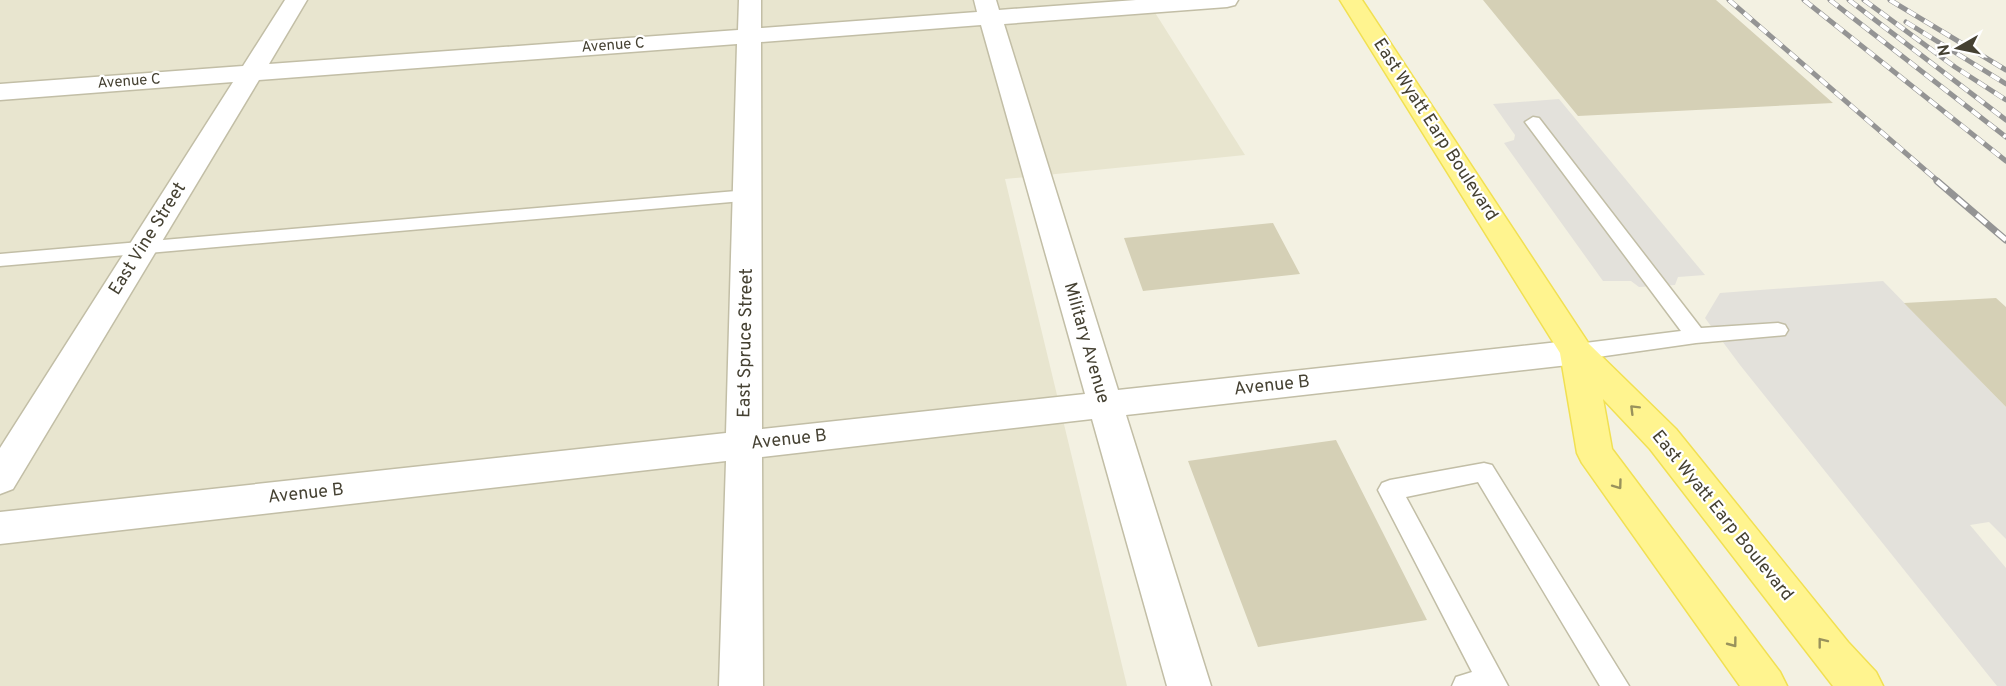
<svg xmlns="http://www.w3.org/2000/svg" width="2006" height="686" font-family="Overpass,sans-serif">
  <rect width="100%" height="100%" fill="#f3f1e2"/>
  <path fill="#e8e5cf" d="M0 0H1147L1245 155 1005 179 1127 686H0Z"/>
  <path fill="#e3e1db" d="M1559 99 1705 275 1678 277 1675 285 1639 287 1631 281H1603L1504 143 1514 140 1515 135 1493 104Z
    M1883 281 2006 407V539L1989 522 1970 525 2006 568V686H1997L1740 365 1705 318 1720 293Z"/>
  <path fill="#d5d0b6" d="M1483 0H1716L1833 103 1578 116Z
    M1273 223 1300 274 1143 291 1124 238Z
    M1996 298 2006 307V407L1904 303Z
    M1336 440 1427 620 1258 647 1188 461Z"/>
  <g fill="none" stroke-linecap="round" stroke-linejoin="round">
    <defs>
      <path id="service" d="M1533 117 1539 118 1701 328 1778 323 1785 325 1788 330 1785 335 1696 343 1577 360 1570 357 1566 352 1570 347 1577 344 1681 331 1525 122Z
        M748 190 754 192 757 196 754 200 0 266V254Z
        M1484 463 1492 465 1629 686H1600L1478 482 1406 497 1508 686H1452L1456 677 1472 672 1378 490 1382 483 1390 480Z"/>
      <path id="minor" d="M285 0H307L269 64 738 30 739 0H761V28L977 12 974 0H996L999 10 1136 0H1238L1235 5 1227 7 1004 24 1118 390 1577 340 1589 344 1594 352 1589 360 1577 364 1126 415 1211 686H1167L1092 419 762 457 763 686H719L726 461 0 544V512L726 433 737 44 259 80 13 489 0 494V448L233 82 0 100V84L243 66ZM981 25 1085 394 762 429 761 42Z"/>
      <path id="primary" d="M1340 0H1362L1589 344 1676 429 1848 642 1876 672 1883 686H1833L1650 449 1603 399 1612 449 1780 672 1787 686H1740L1582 463 1577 453 1560 353Z"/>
    </defs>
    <use href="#service" stroke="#c2bea6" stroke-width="3"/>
    <use href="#minor" stroke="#c2bea6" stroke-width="3"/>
    <use href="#primary" stroke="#f1e052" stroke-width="3"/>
    <use href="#service" fill="#fff" fill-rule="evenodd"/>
    <use href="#minor" fill="#fff" fill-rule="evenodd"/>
    <use href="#primary" fill="#fff48f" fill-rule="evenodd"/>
    <defs>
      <path id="rail-far1" d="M1729 0 1939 182
        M1804 0 2006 161
        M1830 0 2006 137
        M1849 0 2006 120
        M1864 0 1955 67 2006 100
        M1890 0 2006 70
        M1906 22 2006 84"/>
      <path id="rail" d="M1937 181 2006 240"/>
    </defs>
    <use href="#rail-far1" stroke="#949494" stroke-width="5"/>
    <use href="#rail" stroke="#949494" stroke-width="7"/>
    <use href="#rail-far1" stroke="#fff" stroke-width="4" stroke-dasharray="10" stroke-linecap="butt"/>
    <use href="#rail" stroke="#fff" stroke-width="4.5" stroke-dasharray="13" stroke-linecap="butt"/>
  </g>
  <defs><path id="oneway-chevron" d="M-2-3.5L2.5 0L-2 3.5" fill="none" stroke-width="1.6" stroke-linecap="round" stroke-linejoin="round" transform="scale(1.5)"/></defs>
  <g stroke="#99925c">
    <use href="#oneway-chevron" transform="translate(1634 409) rotate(-135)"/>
    <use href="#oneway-chevron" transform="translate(1618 485) rotate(54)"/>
    <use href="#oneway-chevron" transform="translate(1822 642) rotate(-128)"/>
    <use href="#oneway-chevron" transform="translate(1733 643) rotate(53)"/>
  </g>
  <g text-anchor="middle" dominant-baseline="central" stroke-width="4.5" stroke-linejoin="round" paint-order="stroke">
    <g font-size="15" fill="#454132" stroke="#fff">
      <text transform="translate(613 46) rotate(-4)">Avenue C</text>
      <text transform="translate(129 82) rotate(-4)">Avenue C</text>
    </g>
    <g font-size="18" fill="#454132" stroke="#fff">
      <text transform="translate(1435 130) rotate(57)">East Wyatt Earp Boulevard</text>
      <text transform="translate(148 239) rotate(-58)">East Vine Street</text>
      <text transform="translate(746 343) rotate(-89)">East Spruce Street</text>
      <text transform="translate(1086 343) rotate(74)">Military Avenue</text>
      <text transform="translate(1272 386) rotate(-6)">Avenue B</text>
      <text transform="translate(789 440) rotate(-6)">Avenue B</text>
      <text transform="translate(306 494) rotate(-6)">Avenue B</text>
      <text transform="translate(1722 516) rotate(51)">East Wyatt Earp Boulevard</text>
    </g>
  </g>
  <g transform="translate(1958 48) rotate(261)" stroke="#ffffff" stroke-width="4.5" paint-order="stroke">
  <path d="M0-4.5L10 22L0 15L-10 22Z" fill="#454132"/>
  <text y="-9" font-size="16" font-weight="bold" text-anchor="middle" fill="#454132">N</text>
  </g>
</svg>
